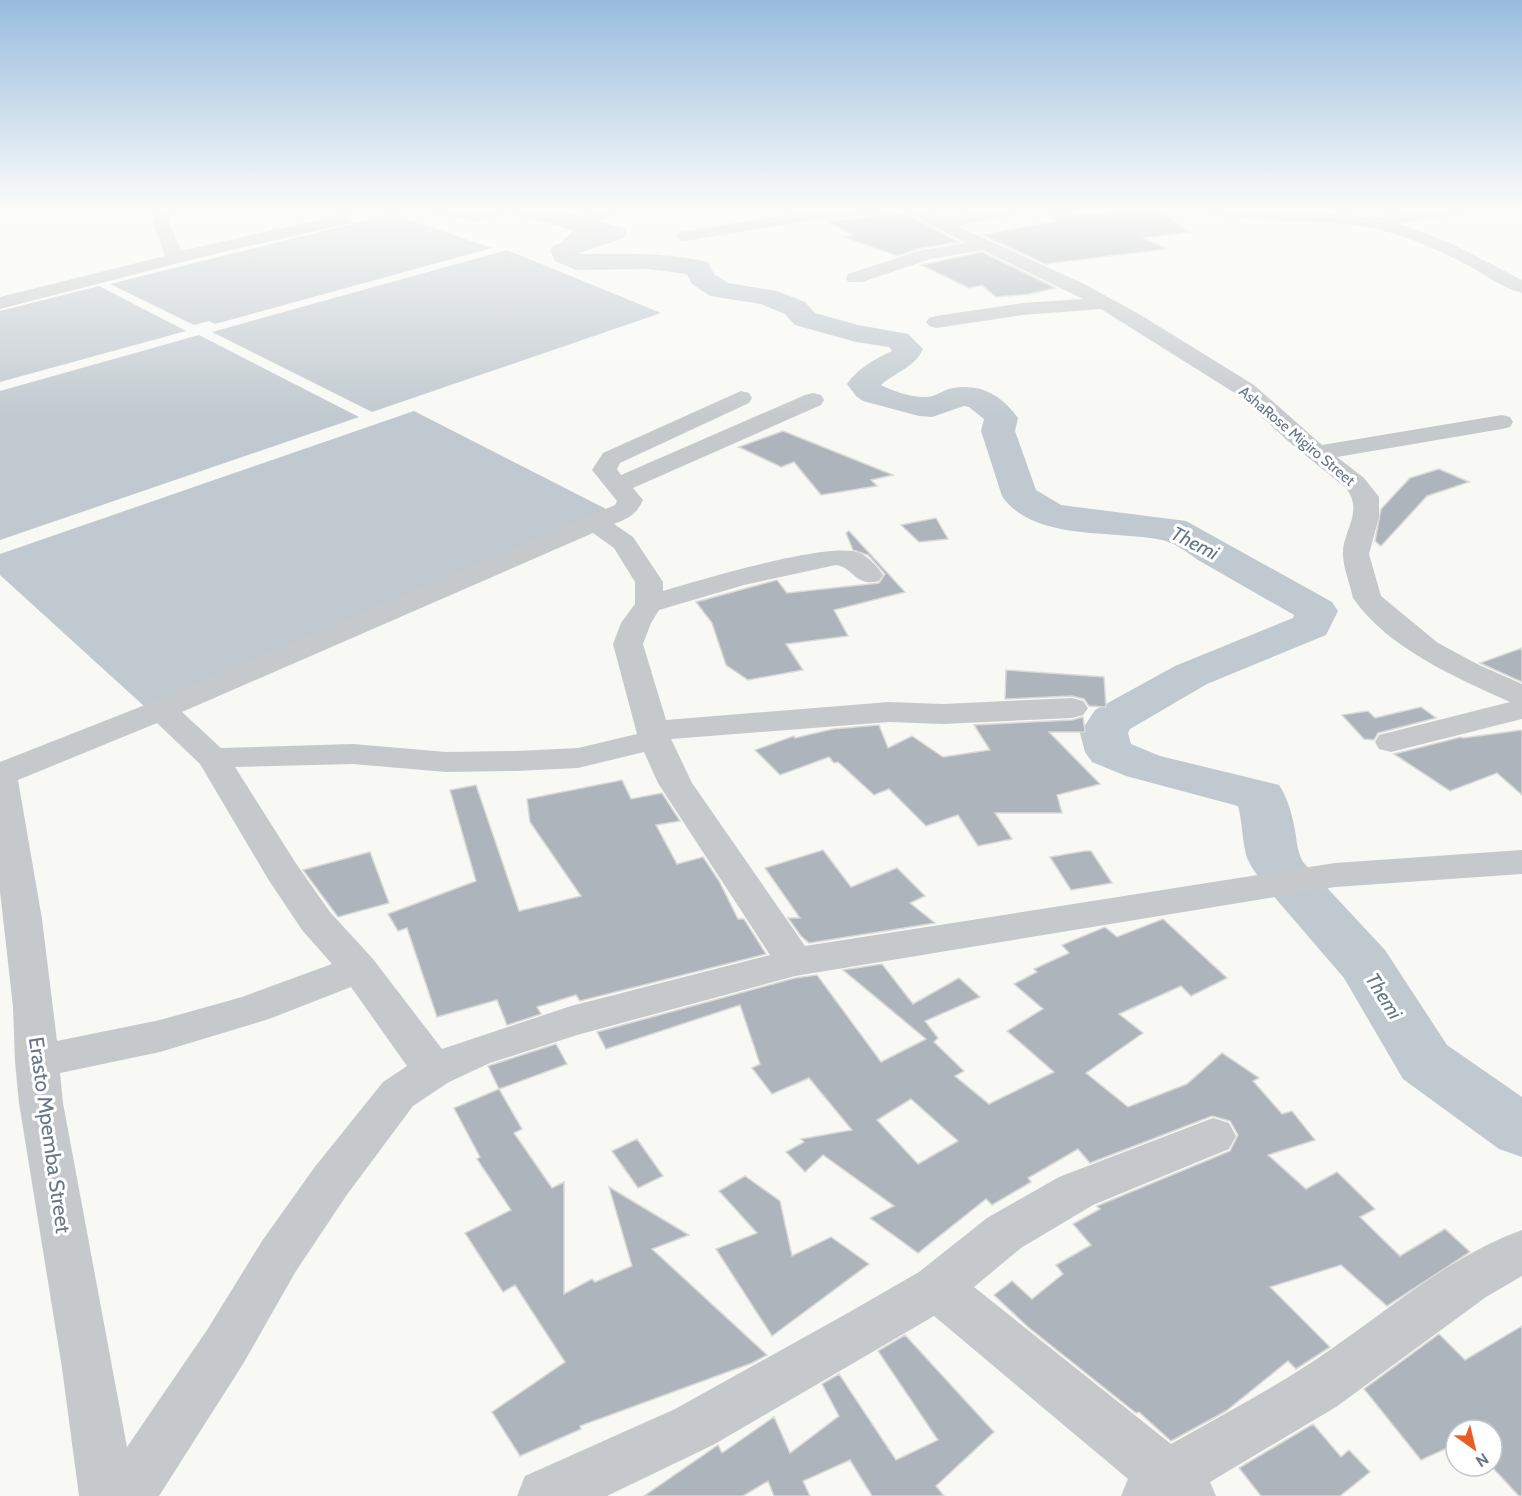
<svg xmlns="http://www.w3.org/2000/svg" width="1522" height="1496" font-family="Cabin,sans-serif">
  <rect width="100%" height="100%" fill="#f8f8f5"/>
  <path fill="#c0c9cf" d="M391 214 492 248 215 324 209 321 194 325 110 284Z
    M507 250 661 313 372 412 212 332Z
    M99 286 186 331 0 382V311Z
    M199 335 359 417 0 540V391Z
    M414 411 608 510 145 707 0 575V554Z"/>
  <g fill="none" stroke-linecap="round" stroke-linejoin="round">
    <path fill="#c0c9cf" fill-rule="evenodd" d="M435 209H508L504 214 476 221 439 214Z
      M510 209H552L624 228 627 233 624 238 579 253 580 254C623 254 666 252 708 262L714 274 728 283 777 291 805 302 815 313 858 325 908 334 923 349C914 368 897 371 881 385 893 391 912 398 927 397 934 397 942 391 949 389 978 382 1001 394 1018 418L1015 431 1036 490 1061 505 1186 521 1332 602 1338 611 1326 635 1207 684 1130 729 1128 733 1131 744 1160 756 1279 785C1287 797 1291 811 1294 825 1297 838 1296 849 1303 862L1385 950 1447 1045 1522 1097V1157L1499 1149 1403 1079 1344 978 1263 884C1257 874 1246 861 1245 850 1242 835 1242 821 1238 806L1126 776 1092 762 1085 752 1080 733 1095 710 1175 666 1293 618 1294 615C1262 597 1230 578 1198 560 1188 553 1174 542 1162 540 1114 530 1033 542 1002 496L981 431 984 419 969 407 964 406 932 417 919 416 863 401 856 396 847 384C858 368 875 359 892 351L889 347 856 342 795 325 785 314 761 304 710 296 692 284 687 274 647 269 576 270 555 261 550 250 554 245 588 234 514 214Z"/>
  </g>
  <path fill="#adb4bb" stroke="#d9d9d7" stroke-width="1.5" fill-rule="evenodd" d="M886 209 910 216 959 242 921 248 897 256 844 237 853 235 827 221 875 216Z
    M1100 209H1157L1189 232 1143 238 1167 249 1045 264 983 235 1057 221 1051 216 1107 213Z
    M982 252 1056 288 1029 294 996 297 982 285 969 288 921 265Z
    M783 431 893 475 871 480 877 486 821 495 794 462 781 467 739 447Z
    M1439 469 1469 482 1427 496 1381 546 1375 541 1381 509 1410 478Z
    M936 518 948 539 919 542 901 525Z
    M849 531 905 592 834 610 848 636 786 644 803 670 748 680 726 665 712 623 696 602 777 580 787 593 879 583 885 574 868 555 853 550 846 533Z
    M1522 648V682L1480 663Z
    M1006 670 1104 677 1106 707 1089 706 1084 699 1072 696 1005 699Z
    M1421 707 1436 718 1378 733 1374 740 1364 739 1342 715 1368 711 1375 718Z
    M1083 717 1085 732H1049L1100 784 1057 795 1062 813H995L1012 839 978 846 958 815 926 826 889 789 874 795 838 762 834 763 829 757 780 775 755 750 794 736 795 738 833 729 879 725 888 748 912 736 943 757 990 750 974 725 1072 720Z
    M1522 730V795L1497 773 1450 791 1394 754 1461 737 1463 738Z
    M622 780 631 799 662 793 680 821 656 825 677 864 703 857 719 881 738 919H744L766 954 580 1001 576 995 537 1007 541 1014 507 1025 497 1000 437 1017 407 928 398 931 388 914 476 881 450 790 476 785 519 911 581 896 530 822 527 799Z
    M823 850 851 887 897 868 925 896 910 903 935 923 809 943 801 936 788 918H800L765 868Z
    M1085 851H1091L1112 883 1071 890 1050 857Z
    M370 852 389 903 338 917 303 870Z
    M1163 919 1227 978 1191 996 1181 986 1119 1014 1143 1033 1086 1073 1128 1107 1187 1084 1222 1053 1259 1078 1253 1081 1282 1114 1292 1111 1315 1140 1268 1155 1306 1189 1337 1172 1375 1209 1360 1217 1400 1256 1445 1229 1470 1252 1387 1306 1341 1265 1270 1287 1330 1347 1296 1369 1288 1361 1226 1411 1171 1441 1139 1412 1136 1413 1028 1327 994 1295 1012 1281 1032 1299 1063 1274 1056 1265 1091 1245 1073 1224 1100 1209 1097 1206 1230 1151 1238 1135 1230 1121 1212 1116 1090 1163 1078 1149 1028 1178 1031 1182 992 1205 986 1199 918 1253 870 1218 894 1206 823 1155 805 1172 786 1152 804 1142 801 1139 852 1130 809 1078 772 1094 752 1068 760 1064 740 1005 606 1049 597 1032 795 978 817 975 881 1062 926 1039 843 970 882 964 913 1004 959 978 980 997 925 1021 938 1038 934 1042 964 1071 955 1076 989 1104 1054 1072 1007 1031 1043 1009 1014 984 1037 972 1034 969 1069 953 1062 945 1105 927 1117 937ZM911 1099 958 1141 918 1164 877 1120Z
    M556 1044 567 1064 499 1089 488 1066Z
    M499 1089 522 1129 514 1133 552 1188 564 1182V1294L592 1279 595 1282 632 1266 609 1187 689 1235 652 1249 767 1355 752 1363 580 1426 581 1429 520 1456 492 1412 565 1362 515 1285 503 1292 465 1233 511 1210 477 1159 480 1157 454 1108Z
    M637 1139 663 1176 638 1188 612 1151Z
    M745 1176 780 1201 792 1256 831 1237 869 1264 772 1336 716 1249 757 1233 719 1191Z
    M1522 1326V1496H1519L1491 1466 1492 1430H1456V1444L1421 1460 1364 1389 1439 1334 1465 1360Z
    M905 1335 994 1432 936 1486 944 1496H872L850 1460 803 1481 810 1496H774L768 1481 743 1496H644L718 1445 722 1453 774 1417 790 1453 839 1416 822 1384 839 1374 896 1460 938 1440 878 1351Z
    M1313 1424 1341 1457 1349 1450 1370 1472 1340 1496H1261L1239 1468Z"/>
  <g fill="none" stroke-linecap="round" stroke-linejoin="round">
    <path fill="#c5c9cc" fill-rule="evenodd" d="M154 209H170V225L181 251 345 214 353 219 351 223 218 253 0 309V297L165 256 154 225Z
      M596 209H614L569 254H557L554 250 557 246Z
      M822 209H883L875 214 806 221 685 241 679 240 676 236 679 232 685 231Z
      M900 209H922L942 219 988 209H1023L1015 214 957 226 1082 283 1139 314 1254 385 1322 445 1502 415 1510 417 1513 422 1510 427 1502 429 1337 457 1364 478 1379 497V517L1369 554 1381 596 1438 643 1479 665 1522 684V719L1391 752 1379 749 1375 742 1379 735 1510 702C1457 678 1387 648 1353 598 1350 584 1344 570 1343 556 1341 532 1365 513 1346 488L1288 441 1238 395 1101 309 1023 315 936 328 929 326 926 322 929 318 936 316 1023 303 1083 299 982 250 931 259 862 282H848L846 278 848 274 922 250 966 243Z
      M1204 209 1301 211 1375 218 1425 209H1464L1456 214 1399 224 1446 241 1522 280V293C1503 288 1486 275 1469 266 1429 245 1389 228 1344 224 1322 221 1215 221 1204 209Z
      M741 391 749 393 752 398 749 403 620 463 617 469 621 475 805 395 813 393 821 395 824 400 821 405 633 488 643 500C636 515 629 518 614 524L633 537 663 582V591C698 581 831 540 860 553 868 557 878 567 883 575L879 581C854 587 855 568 836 565L744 585 659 610 651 623 643 644 666 720 889 702 943 704 1072 698 1083 701 1088 708 1083 715 1072 718 943 724 889 722 671 739 692 783 805 946 1335 863 1522 850V874L1335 887 795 976 577 1035 490 1063 449 1082 413 1106 346 1196 296 1271 243 1364 159 1496H79L62 1368 19 1103 15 1062 13 1007 0 891V762L150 703 615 505 617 501 592 470 603 453ZM593 533 614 548 635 582V604L621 623 613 644 637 734 578 748 516 751 446 752 353 744 221 748 182 712ZM157 723 200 764 268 879 302 930 332 964 242 997 160 1020 57 1041 42 919 18 780ZM644 752 658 783 770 955 571 1006 442 1049 373 959 330 912 295 862 235 767 353 764 446 772 516 771 578 768ZM351 987 407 1066 383 1082 314 1168 262 1241 207 1330 127 1447 63 1103 60 1073 160 1052 269 1019Z
      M1213 1118 1229 1123 1236 1136 1229 1149 1093 1205 1021 1248 974 1287 1171 1444C1213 1420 1257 1397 1298 1371 1371 1326 1441 1259 1522 1230V1276L1486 1297 1336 1407 1210 1482 1216 1496H1121L1128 1479 934 1316 713 1445 607 1496H517L525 1476 675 1409 846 1314 919 1272 987 1218 1059 1177Z"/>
  </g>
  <linearGradient id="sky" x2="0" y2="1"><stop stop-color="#98bcde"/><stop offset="0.5" stop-color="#fcfcfa"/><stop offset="1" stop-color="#fcfcfa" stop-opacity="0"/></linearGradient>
  <rect width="1522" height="419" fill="url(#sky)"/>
  <g text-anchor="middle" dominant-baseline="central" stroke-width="6" stroke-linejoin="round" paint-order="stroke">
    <g font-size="15" fill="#667687" stroke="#fff">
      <text transform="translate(1297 436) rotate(40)">AshaRose Migiro Street</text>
    </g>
    <g font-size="20" font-style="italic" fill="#627783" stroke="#fff">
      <text transform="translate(1195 543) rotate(27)">Themi</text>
      <text transform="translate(1384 996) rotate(58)">Themi</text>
    </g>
    <g font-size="21" fill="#667687" stroke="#fff">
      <text transform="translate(50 1135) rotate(82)">Erasto Mpemba Street</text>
    </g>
  </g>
  <g transform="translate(1474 1448) rotate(146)"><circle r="28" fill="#ffffff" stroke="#c2c8cf" stroke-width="1.5"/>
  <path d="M0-4.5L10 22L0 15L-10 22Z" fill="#e95d24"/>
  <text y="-9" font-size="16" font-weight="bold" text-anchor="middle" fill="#667687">N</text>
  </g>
</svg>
